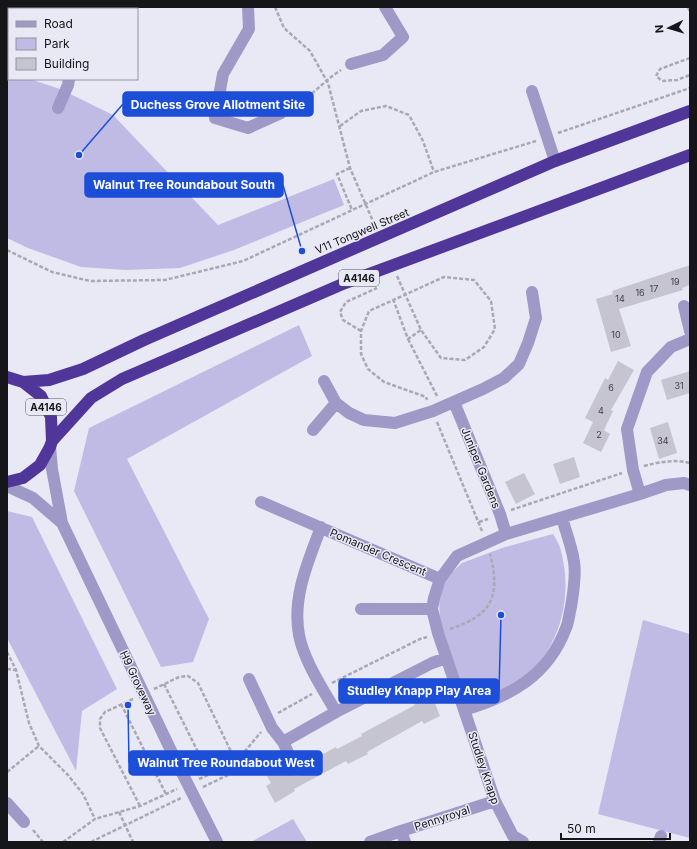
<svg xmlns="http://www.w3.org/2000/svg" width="697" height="849" font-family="Inter,sans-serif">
  <rect width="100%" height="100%" fill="#e9e8f5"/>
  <path fill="#c0bbe4" d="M7 71 9 72V79H30L60 89 113 115 218 225 334 179 344 205 234 250 180 268 126 270 81 267 28 248 7 238Z
    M299 325 312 356 127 459 209 619 193 662 161 667 74 491 89 428Z
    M7 511 32 517 117 689 82 711 76 771 7 638Z
    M553 534C556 539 560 545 561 551 576 608 553 669 498 694 488 698 476 700 465 703L440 621 439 597 447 577 462 563 502 548Z
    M643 620 690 634V838L598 814Z
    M293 819 307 842H251Z"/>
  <path fill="#c5c4d0" d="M690 265V285L682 288 683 290 619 309 631 346 611 352 596 299 613 294 612 291Z
    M618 361 634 370 611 410 613 411 604 430 610 434 601 452 583 443 593 422 585 418 605 378 608 380Z
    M690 371V393L667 400 661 380Z
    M668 422 677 453 659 459 650 428Z
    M574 457 580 477 560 484 553 464Z
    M524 473 535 494 516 504 505 482Z
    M432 696 440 716 424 724 422 721 367 752 368 754 348 764 346 761 294 789 295 791 275 803 266 786 271 783 267 776 279 769 283 776 289 773 295 776H300L303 770V765L336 747 337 749 362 736 361 734 415 705 414 703Z"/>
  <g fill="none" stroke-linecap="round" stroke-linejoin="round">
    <path stroke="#a9a8b3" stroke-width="2.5" stroke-dasharray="4 2" stroke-linecap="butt" d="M275 7 284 28 310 51 328 83 350 168 375 226
      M688 7 690 12
      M690 58 660 69 656 76 662 81 677 80 690 75
      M292 107C312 97 322 82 341 70
      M340 126 361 111 386 106 409 115 423 141 434 172
      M558 133 690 88
      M350 168 337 174 352 210
      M7 250 52 272 90 281 165 280 243 261 434 172 536 141
      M397 276 421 330 441 358 465 360 484 347 495 329 491 301 474 280 444 277 369 311 361 331V354L368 369 384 382 426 397 427 400
      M393 299 408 339 421 330
      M361 331 343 320 340 312 346 302 377 288
      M408 339 437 396
      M437 422 482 531
      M644 466C659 462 675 459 690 463
      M511 510 622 473
      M479 522 488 519
      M450 629C492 615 501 597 490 554
      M7 652 16 670 29 723 39 746 68 775 83 794 95 819
      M7 669 15 670
      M332 683 420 639 427 637
      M164 684 209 774
      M154 689 179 677 188 676 198 683 236 762
      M133 699 105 712 100 719V728L140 806
      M121 704 166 794
      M278 713 312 694
      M7 772 39 746
      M199 779 236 762 261 732
      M203 787 228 775
      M119 812 133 842
      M33 830 43 842
      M63 842 95 819 140 806 177 789
      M91 842 181 798"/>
    <path stroke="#9f99c8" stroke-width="12" d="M76 7V9
      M248 7 249 29 223 74 215 118 248 128 281 113
      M351 64 383 55 403 37 385 7
      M532 91 555 161
      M58 108 68 85 69 79
      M684 306 690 331
      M324 381 336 403 349 413 364 420 395 423 433 411 483 389 504 378 519 364 528 343 536 318 532 292
      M454 402 500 514 506 534
      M313 430 336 403
      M50 447 52 469 62 523 176 761 217 842
      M7 486 33 498 62 523
      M640 494 633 470 627 429 647 372 671 347 690 339
      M261 502 440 579
      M321 527C308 562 292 597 299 635 304 661 323 689 336 712
      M361 609H432
      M249 679 272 728 283 742 296 769
      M464 710C511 696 548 676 566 628 569 621 569 614 571 607 573 595 576 573 574 562 572 547 566 532 562 518
      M283 742 336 712 432 663 446 658
      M7 803 24 822
      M370 842 401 831
      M405 842 401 831 495 801
      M523 842 513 836 495 801 438 633 432 609 434 598 440 579 457 556 506 534 640 494 666 485 684 483 690 485
      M659 842 661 836"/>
    <path stroke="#503699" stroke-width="12" d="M7 377 23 382 41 396 51 417 52 441 50 447 40 465 23 478 7 482
      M23 382 49 380 83 369 144 340 555 161 690 111
      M52 441 91 398 122 379 345 283 690 155"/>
  </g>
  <g text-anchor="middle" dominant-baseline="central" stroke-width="3" stroke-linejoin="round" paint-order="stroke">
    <g font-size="9" fill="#424147">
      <text x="675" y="281">19</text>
      <text x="654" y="288">17</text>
      <text x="640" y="292">16</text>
      <text x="620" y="298">14</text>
      <text x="616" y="334">10</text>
      <text x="679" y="385">31</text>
      <text x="611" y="387">6</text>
      <text x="601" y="410">4</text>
      <text x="599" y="434">2</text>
      <text x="663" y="440">34</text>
    </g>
    <g fill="#e9e8f5" stroke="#55545b" stroke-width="1">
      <rect x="339" y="270" width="40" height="16" rx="3"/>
      <rect x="26" y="399" width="40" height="16" rx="3"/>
    </g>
    <g font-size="10" font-weight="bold" fill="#161519">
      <text x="359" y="278">A4146</text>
      <text x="46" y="407">A4146</text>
    </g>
    <g font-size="11" fill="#161519" stroke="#e9e8f5">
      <text transform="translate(362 231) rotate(-23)">V11 Tongwell Street</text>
      <text transform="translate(481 468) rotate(68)">Juniper Gardens</text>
      <text transform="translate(378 552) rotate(23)">Pomander Crescent</text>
      <text transform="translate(138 683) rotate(65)">H9 Groveway</text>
      <text transform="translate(484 768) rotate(71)">Studley Knapp</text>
      <text transform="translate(442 818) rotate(-18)">Pennyroyal</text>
    </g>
  </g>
  <path fill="none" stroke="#1d4ed8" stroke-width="1.5" d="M79 155L123 104M302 251L283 185M501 615L499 691M128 705L129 763"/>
  <g fill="#1d4ed8" stroke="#e9e8f5" stroke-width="1.5">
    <circle cx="79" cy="155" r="4"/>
    <circle cx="302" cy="251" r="4"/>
    <circle cx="501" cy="615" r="4"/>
    <circle cx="128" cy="705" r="4"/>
  </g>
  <g fill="#1d4ed8" stroke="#1d4ed8" stroke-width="1.5">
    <rect x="123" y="92" width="190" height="24" rx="4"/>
    <rect x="85" y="173" width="198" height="24" rx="4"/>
    <rect x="339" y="679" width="160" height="24" rx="4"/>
    <rect x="129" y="751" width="193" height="24" rx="4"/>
  </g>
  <g font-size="12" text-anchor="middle" font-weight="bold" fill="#fff">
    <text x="218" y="109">Duchess Grove Allotment Site</text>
    <text x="184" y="189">Walnut Tree Roundabout South</text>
    <text x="419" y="695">Studley Knapp Play Area</text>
    <text x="226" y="767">Walnut Tree Roundabout West</text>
  </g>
  <rect width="697" height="849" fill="none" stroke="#161519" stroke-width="16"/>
  <rect x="8" y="8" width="130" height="72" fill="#e9e8f5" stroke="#95949d"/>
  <rect x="16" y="21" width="20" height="6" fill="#9f99c8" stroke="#95949d"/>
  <text x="44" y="28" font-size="12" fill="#161519">Road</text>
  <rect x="16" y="38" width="20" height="12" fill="#c0bbe4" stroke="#95949d"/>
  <text x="44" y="48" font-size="12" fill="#161519">Park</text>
  <rect x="16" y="58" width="20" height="12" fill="#c5c4d0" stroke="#95949d"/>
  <text x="44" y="68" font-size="12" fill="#161519">Building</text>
  <g transform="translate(669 28) rotate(265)" stroke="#e9e8f5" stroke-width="3" paint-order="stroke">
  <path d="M0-3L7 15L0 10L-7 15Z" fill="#161519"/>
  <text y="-6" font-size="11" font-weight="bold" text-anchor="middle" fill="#161519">N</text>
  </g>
  <path d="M561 833v6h109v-6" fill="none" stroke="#161519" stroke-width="2"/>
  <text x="567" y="833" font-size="12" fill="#161519" stroke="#e9e8f5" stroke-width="3" paint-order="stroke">50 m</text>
</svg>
